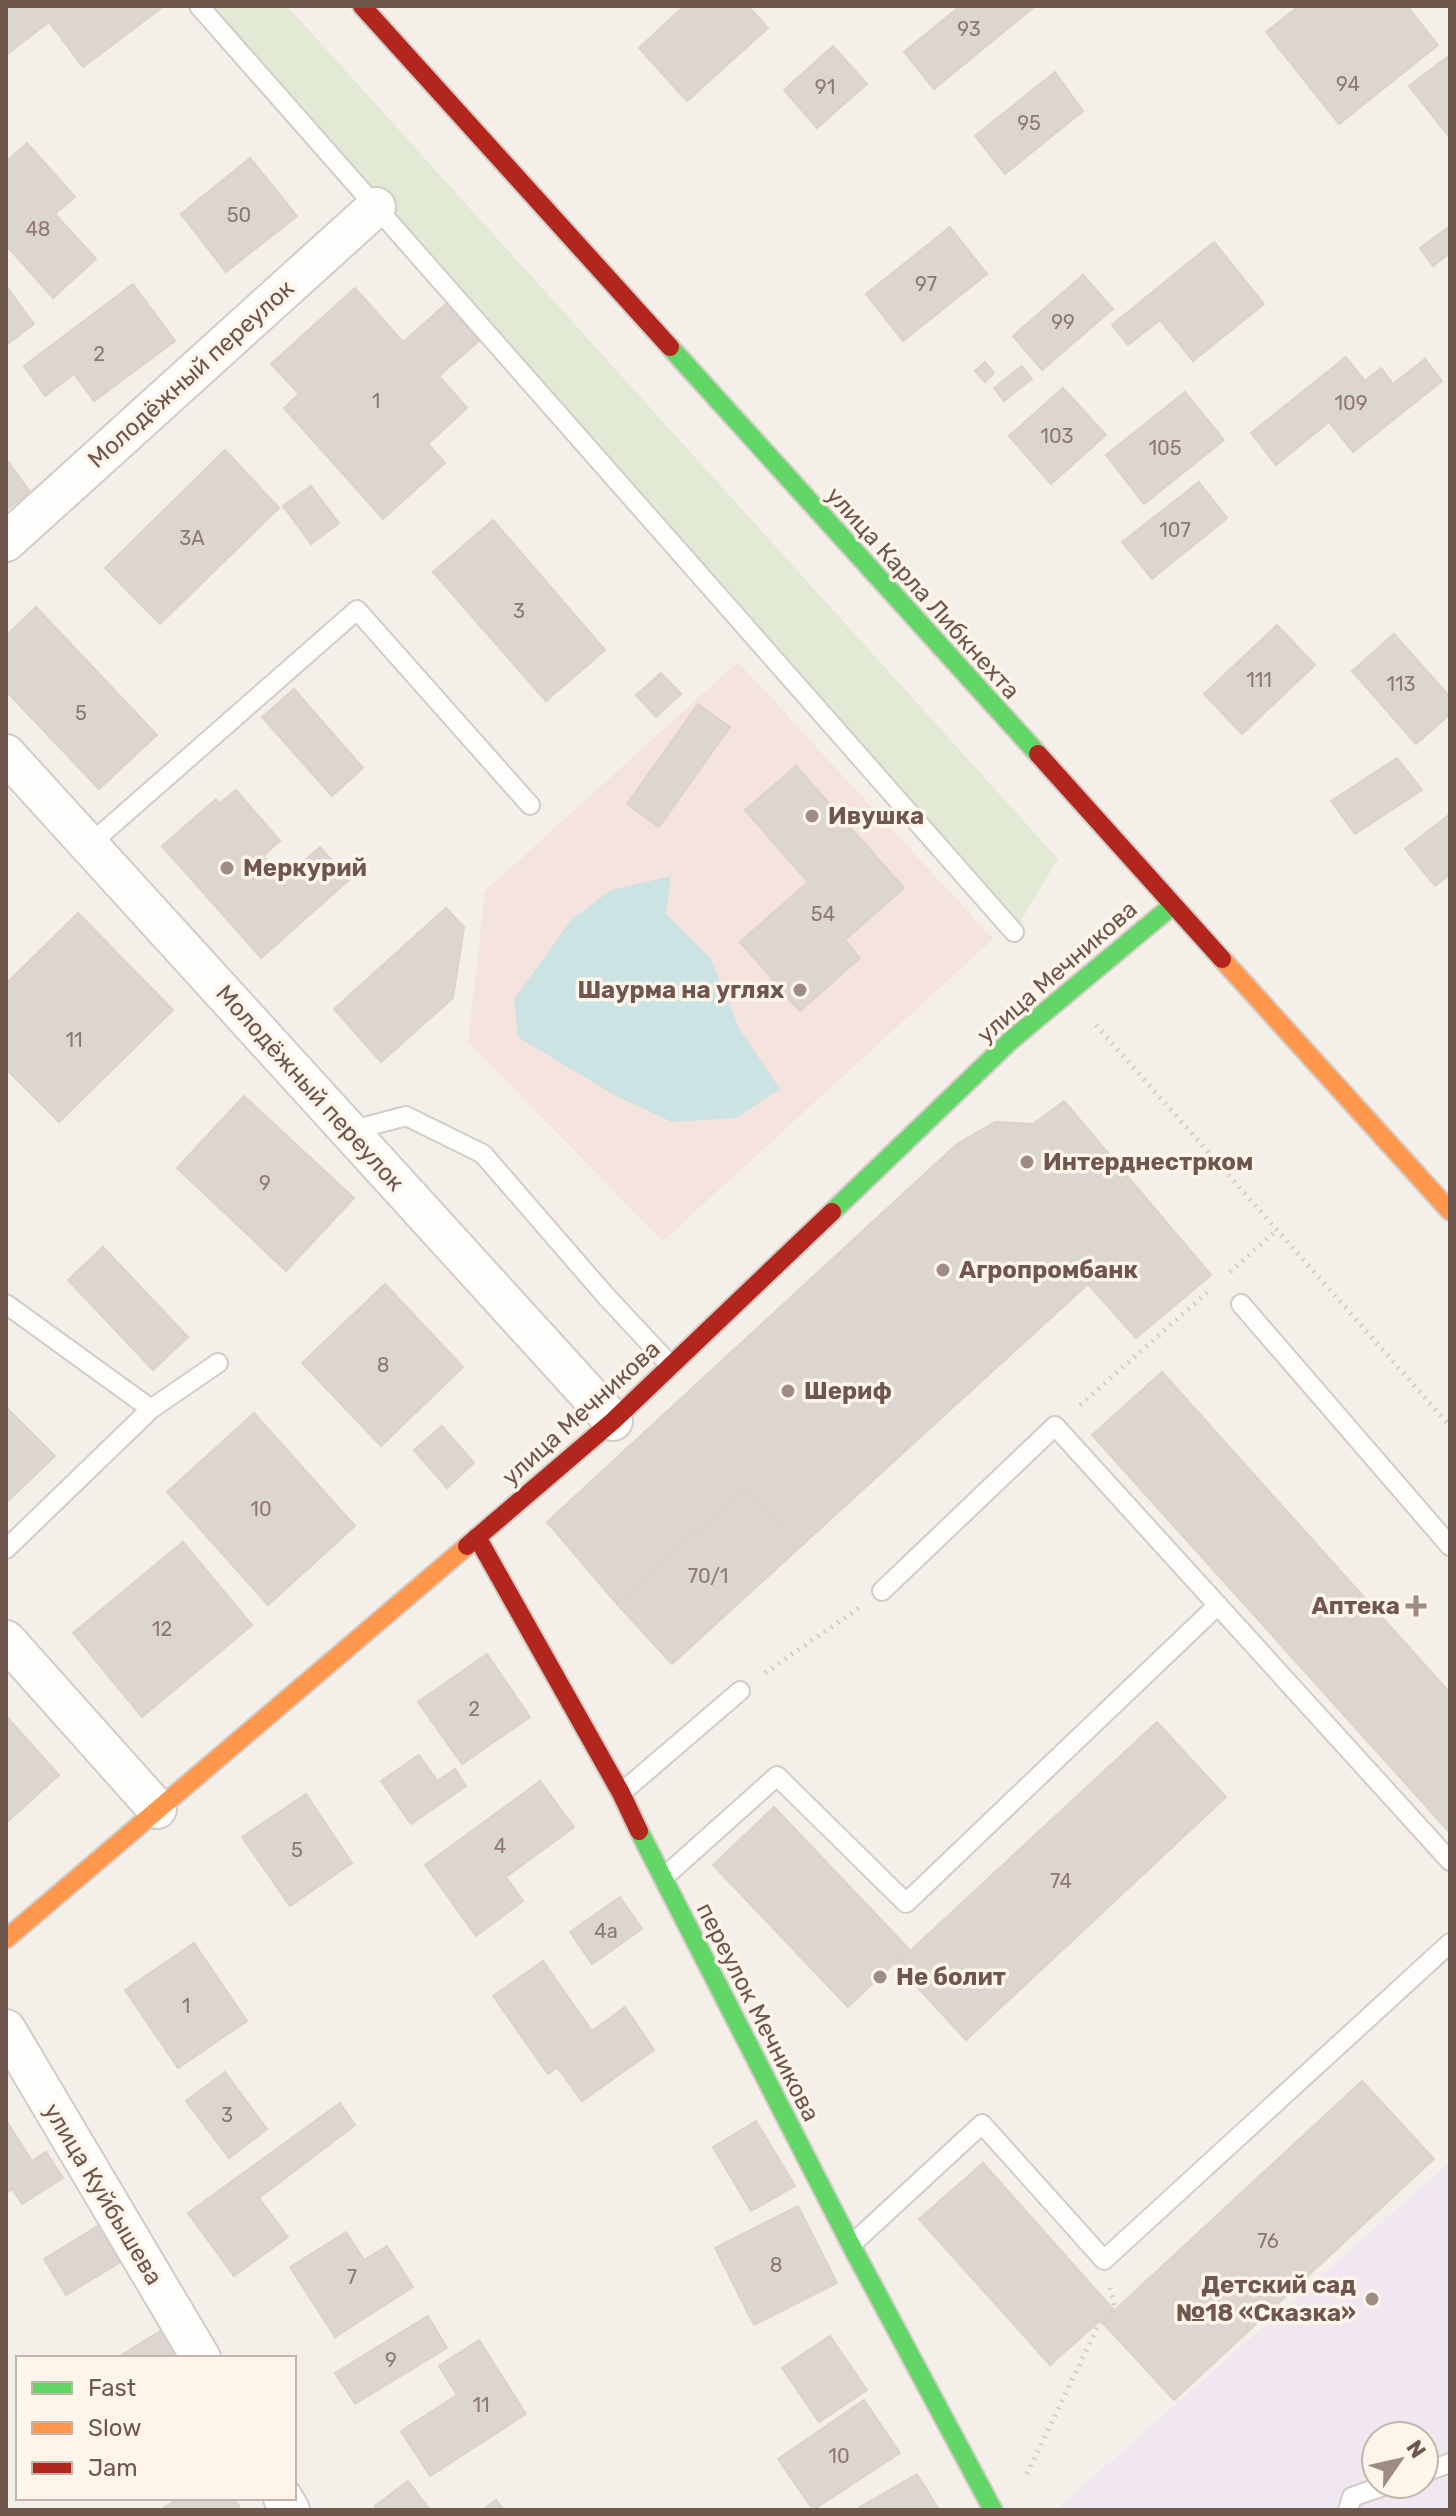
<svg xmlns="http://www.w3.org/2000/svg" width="1456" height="2516" font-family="Rubik,sans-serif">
  <rect width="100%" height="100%" fill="#f4efe9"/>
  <path fill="#f4e4dd" d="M738 662 993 939 663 1241 468 1042 485 891Z"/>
  <path fill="#f0e7f0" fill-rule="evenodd" d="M1450 2162V2510H1056ZM1376 2436H1424V2484H1376Z"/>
  <path fill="#e2ead5" d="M199 6H287L1058 859 1014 932Z"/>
  <path fill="#cce3e3" d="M671 876 666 914 711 959 739 1028 780 1089 736 1118 672 1122 616 1096 518 1037 514 999 572 919 611 890Z"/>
  <path fill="#ddd5cf" stroke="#ddd2cc" stroke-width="2" d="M6 6H164L83 67 49 22 6 55Z
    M684 6H748L768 28 687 101 639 48Z
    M960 6H1035L934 89 904 52Z
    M1299 6H1407L1438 45 1339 124 1266 32Z
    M833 46 867 84 817 128 784 90Z
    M1450 55V138L1409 86Z
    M1055 72 1083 111 1005 174 975 136Z
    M27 143 75 197 55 214 96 259 53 298 6 245V162Z
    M250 158 297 216 226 272 181 214Z
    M1450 226V253L1433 266 1420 248Z
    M950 227 987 274 903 341 866 294Z
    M1214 242 1264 304 1193 361 1160 320 1128 345 1112 325Z
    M1083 275 1113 309 1042 370 1013 336Z
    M133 284 175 341 94 401 74 374 45 396 24 366Z
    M6 286 34 324 6 345Z
    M355 288 403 342 447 303 480 340 439 376 467 408 428 444 445 463 383 519 284 408 299 394 271 364Z
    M1346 357 1365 381 1381 368 1393 384 1425 359 1442 381 1353 452 1329 422 1276 465 1251 433Z
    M985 362 994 373 985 382 975 371Z
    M1022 366 1032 379 1004 401 994 388Z
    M1063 388 1106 435 1051 484 1009 436Z
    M1185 392 1224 440 1144 504 1106 455Z
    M225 450 279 508 160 624 105 568Z
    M6 459 30 492 6 510Z
    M1199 482 1227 518 1152 579 1122 542Z
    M311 486 339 523 311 544 283 506Z
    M493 520 605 650 546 701 433 572Z
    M36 607 157 735 99 789 6 691V636Z
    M1277 625 1315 665 1242 734 1204 694Z
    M1394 634 1450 697V714L1416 744 1352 671Z
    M661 673 681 694 656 717 636 695Z
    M294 689 363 768 332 796 262 717Z
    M698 704 730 727 659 827 627 804Z
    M1397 758 1422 790 1355 834 1331 801Z
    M796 766 904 888 845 940 860 958 800 1011 740 942 808 882 745 810Z
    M236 790 280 841 263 856 283 879 320 847 349 880 261 958 162 846 216 799 220 803Z
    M1450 814V874L1435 886 1405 849Z
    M446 908 464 927 453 998 381 1062 334 1009Z
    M78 913 173 1010 59 1122 6 1069V984Z
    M244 1096 354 1198 286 1271 177 1168Z
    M1064 1101 1211 1275 1136 1338 1088 1284 799 1548 744 1488 617 1604 547 1522 957 1144 995 1122 1033 1124Z
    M103 1247 188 1337 153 1370 68 1280Z
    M385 1284 463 1367 381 1446 302 1363Z
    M1162 1372 1450 1693V1833L1092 1435Z
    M6 1407 55 1456 6 1503Z
    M254 1413 355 1526 268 1605 167 1492Z
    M442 1426 474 1463 447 1488 414 1450Z
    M744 1488 799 1548 672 1664 617 1604Z
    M183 1542 252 1625 142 1717 73 1633Z
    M487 1654 530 1717 462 1764 418 1702Z
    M6 1716 59 1775 6 1823Z
    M1157 1722 1226 1797 966 2040 896 1964Z
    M419 1755 437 1781 455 1769 466 1786 411 1824 381 1781Z
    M540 1781 574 1827 506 1877 523 1901 476 1936 425 1865Z
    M306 1794 352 1863 290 1906 242 1837Z
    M774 1807 909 1949 848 2007 713 1865Z
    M620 1897 642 1929 592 1964 570 1932Z
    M194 1943 247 2021 178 2068 125 1990Z
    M543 1961 592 2031 625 2007 654 2050 582 2101 557 2067 548 2074 493 1996Z
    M225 2072 267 2129 229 2158 186 2101Z
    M1362 2081 1434 2159 1174 2400 1102 2322Z
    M340 2103 355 2125 259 2198 288 2237 234 2276 188 2213Z
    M6 2120 32 2161 46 2152 63 2178 22 2204 12 2189 6 2193Z
    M756 2121 795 2186 751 2211 713 2147Z
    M983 2163 1113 2309 1050 2365 919 2219Z
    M798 2206 837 2283 754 2325 715 2248Z
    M101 2224 124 2260 66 2295 44 2259Z
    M346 2232 364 2260 387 2246 413 2287 335 2337 290 2267Z
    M428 2316 447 2348 355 2404 335 2373Z
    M162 2330 179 2358H117Z
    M830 2336 867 2390 819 2422 782 2368Z
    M479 2340 526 2414 430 2476 401 2431 457 2395 439 2366Z
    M864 2400 900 2453 813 2510 778 2459Z
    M917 2474 939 2510H855Z
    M408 2481 430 2510H378L375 2506Z
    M180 2498H234L241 2510H160Z
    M496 2500 504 2510H483Z"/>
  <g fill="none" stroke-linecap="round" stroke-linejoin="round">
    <defs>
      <path id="lane" d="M199 6 1014 932
        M89 845 357 610 530 805
        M350 1131 406 1116 483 1154 605 1295 671 1366
        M6 1304 151 1409
        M1241 1304 1450 1546
        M6 1549 151 1409 218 1363
        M882 1591 1055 1426 1450 1861
        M621 1793 740 1691
        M663 1878 777 1776 906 1903 1218 1605
        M851 2245 982 2124 1104 2260 1450 1943
        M1424 2472 1450 2463
        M1348 2510 1352 2497 1389 2484"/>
      <path id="street" d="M6 542 376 207
        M6 754 613 1421
        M6 1640 157 1809
        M6 2029 201 2358
        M283 2498 290 2510"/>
      <path id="fast" d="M670 347 1038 754
        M832 1212 1010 1041 1173 905
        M639 1831 851 2245 993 2510"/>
      <path id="slow" d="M1222 959 1450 1211
        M6 1939 467 1546"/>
      <path id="jam" d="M362 6 670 347
        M1038 754 1222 959
        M477 1537 621 1793 639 1831
        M467 1546 613 1421 832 1212"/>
    </defs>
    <use href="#lane" stroke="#d3ccc7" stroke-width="22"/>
    <use href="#street" stroke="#d3ccc7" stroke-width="42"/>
    <use href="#fast" stroke="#d3ccc6" stroke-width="22"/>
    <use href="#slow" stroke="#d3ccc6" stroke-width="22"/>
    <use href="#jam" stroke="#d3ccc6" stroke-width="22"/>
    <path stroke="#d5cfca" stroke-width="5" stroke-dasharray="2 6" stroke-linecap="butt" d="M1096 1025 1450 1426
      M1230 1272 1277 1230
      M1080 1405 1210 1290
      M765 1673 859 1608
      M1027 2474 1099 2324 1115 2308 1110 2288"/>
    <use href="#lane" stroke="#fdfdfc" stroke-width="18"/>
    <use href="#street" stroke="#fdfdfc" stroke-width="38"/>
    <use href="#fast" stroke="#63d668" stroke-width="18"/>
    <use href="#slow" stroke="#ff974d" stroke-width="18"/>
    <use href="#jam" stroke="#b3261e" stroke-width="18"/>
  </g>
  <g fill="#9e8c84" stroke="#fdf4ea" stroke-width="3">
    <circle cx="812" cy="816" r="8"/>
    <circle cx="227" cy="868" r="8"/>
    <circle cx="800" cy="990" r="8"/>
    <circle cx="1027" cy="1162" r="8"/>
    <circle cx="943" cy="1270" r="8"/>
    <circle cx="788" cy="1391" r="8"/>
    <path d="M1412 1594h8v8h8v8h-8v8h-8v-8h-8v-8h8z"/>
    <circle cx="880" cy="1977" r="8"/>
    <circle cx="1372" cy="2299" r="8"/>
  </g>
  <g text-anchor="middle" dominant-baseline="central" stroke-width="7" stroke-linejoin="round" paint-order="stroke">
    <g font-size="20" fill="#8d7970">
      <text x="969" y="29">93</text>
      <text x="1348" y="84">94</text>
      <text x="825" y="87">91</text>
      <text x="1029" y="123">95</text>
      <text x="239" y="215">50</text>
      <text x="38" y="229">48</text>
      <text x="926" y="284">97</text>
      <text x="1063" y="322">99</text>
      <text x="99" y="354">2</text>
      <text x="376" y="401">1</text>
      <text x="1351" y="403">109</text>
      <text x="1057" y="436">103</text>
      <text x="1165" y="448">105</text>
      <text x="1175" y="530">107</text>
      <text x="192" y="538">3A</text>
      <text x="519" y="611">3</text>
      <text x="1259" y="680">111</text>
      <text x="1401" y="684">113</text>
      <text x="81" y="713">5</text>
      <text x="823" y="914">54</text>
      <text x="74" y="1040">11</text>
      <text x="265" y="1183">9</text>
      <text x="383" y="1365">8</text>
      <text x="261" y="1509">10</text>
      <text x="708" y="1576">70/1</text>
      <text x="162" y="1629">12</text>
      <text x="474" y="1709">2</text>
      <text x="500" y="1846">4</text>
      <text x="297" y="1850">5</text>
      <text x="1061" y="1881">74</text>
      <text x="606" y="1931">4а</text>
      <text x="186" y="2006">1</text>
      <text x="227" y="2115">3</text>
      <text x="1268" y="2241">76</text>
      <text x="776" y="2265">8</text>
      <text x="352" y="2277">7</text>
      <text x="391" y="2360">9</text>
      <text x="481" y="2405">11</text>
      <text x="839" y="2456">10</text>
    </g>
    <g font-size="24" fill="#6f574d" stroke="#fdf4ea">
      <text transform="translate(191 374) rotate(-42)">Молодёжный переулок</text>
      <text transform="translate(923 593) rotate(48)">улица Карла Либкнехта</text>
      <text transform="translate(1057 972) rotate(-41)">улица Мечникова</text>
      <text transform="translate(310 1088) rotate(48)">Молодёжный переулок</text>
      <text transform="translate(581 1413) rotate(-42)">улица Мечникова</text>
      <text transform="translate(758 2012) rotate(63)">переулок Мечникова</text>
      <text transform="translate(103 2194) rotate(59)">улица Куйбышева</text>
    </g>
    <g font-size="24" font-weight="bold" fill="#6f574d" stroke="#fdf4ea" text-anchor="start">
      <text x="828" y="816">Ивушка</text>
      <text x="243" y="868">Меркурий</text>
      <text x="784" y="990" text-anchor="end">Шаурма на углях</text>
      <text x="1043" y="1162">Интерднестрком</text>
      <text x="959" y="1270">Агропромбанк</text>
      <text x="804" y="1391">Шериф</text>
      <text x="1400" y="1606" text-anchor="end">Аптека</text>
      <text x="896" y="1977">Не болит</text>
      <text x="1356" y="2285" text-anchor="end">Детский сад<tspan x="1356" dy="28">№18 «Сказка»</tspan></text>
    </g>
  </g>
  <rect width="1456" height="2516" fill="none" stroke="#6f574d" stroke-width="16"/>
  <rect x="16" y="2356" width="280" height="144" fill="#fdf4ea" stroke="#c4b5ab" stroke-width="2"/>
  <rect x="32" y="2382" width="40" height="12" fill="#63d668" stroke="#c4b5ab" stroke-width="2"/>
  <text x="88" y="2396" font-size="24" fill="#6f574d">Fast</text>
  <rect x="32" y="2422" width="40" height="12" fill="#ff974d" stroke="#c4b5ab" stroke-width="2"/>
  <text x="88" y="2436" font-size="24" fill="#6f574d">Slow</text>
  <rect x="32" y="2462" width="40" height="12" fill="#b3261e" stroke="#c4b5ab" stroke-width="2"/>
  <text x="88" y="2476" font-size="24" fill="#6f574d">Jam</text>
  <g transform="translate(1400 2460) rotate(56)"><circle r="38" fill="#fdf4ea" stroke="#c4b5ab" stroke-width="2"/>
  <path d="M0-6L14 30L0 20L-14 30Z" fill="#9e8c84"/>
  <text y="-12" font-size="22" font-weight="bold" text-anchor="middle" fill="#6f574d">N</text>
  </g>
</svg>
